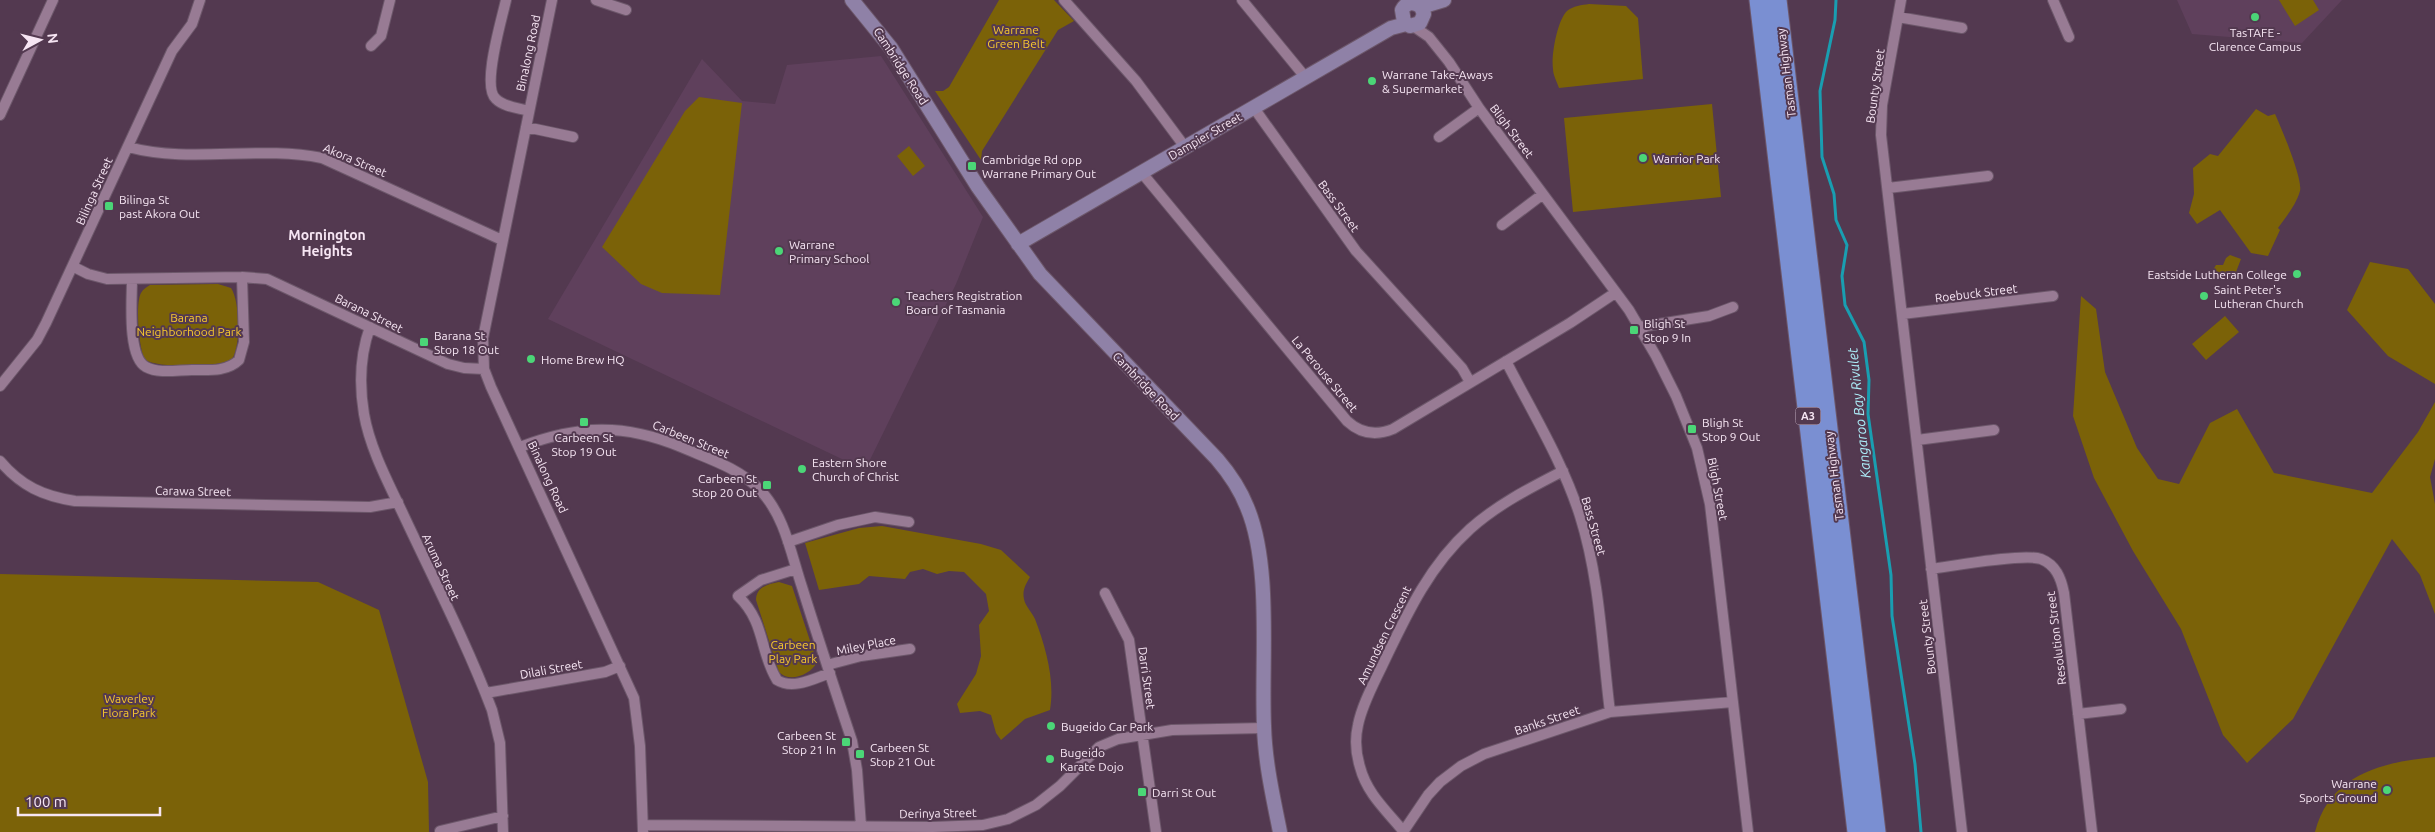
<svg xmlns="http://www.w3.org/2000/svg" width="2435" height="832" font-family="Ubuntu,sans-serif">
  <rect width="100%" height="100%" fill="#533950"/>
  <path fill="#5f405c" d="M2177 0H2342L2302 43 2192 34Z
    M881 56 983 217 956 284 865 470 548 319 702 59 742 101 775 104 787 65Z"/>
  <path fill="#7b6208" d="M999 0H1054L1074 21 1058 30 982 151 981 160 935 91H943L949 87Z
    M2279 0H2313L2319 10 2295 26Z
    M1589 4 1626 6 1638 18 1643 79 1559 88C1557 82 1553 75 1553 69 1551 56 1557 21 1567 11 1573 6 1582 5 1589 4Z
    M699 97 742 103 720 295 662 293 641 284 602 247 685 111Z
    M1712 104 1721 197 1573 212 1564 118Z
    M2256 109 2268 116 2275 114C2281 127 2303 179 2300 191 2296 205 2286 217 2278 228L2280 230 2268 256 2251 253 2220 210 2197 224 2189 213 2194 194 2193 168 2210 154 2218 156Z
    M909 146 925 166 913 176 897 156Z
    M2230 255 2241 259 2236 272 2226 271 2225 277H2214L2213 270 2216 265H2223L2226 258Z
    M2370 262 2408 269 2435 304V384L2388 356 2347 310Z
    M218 284 231 288C240 301 241 346 232 359 219 368 158 368 145 360 139 350 135 303 141 293 143 289 147 287 150 285Z
    M2081 296 2096 309 2105 372 2137 448 2158 479 2179 484 2210 423 2237 409 2274 473 2372 493 2418 432 2435 402V459L2430 477 2435 504V614L2420 575 2392 539 2293 719 2247 763 2223 735 2181 629 2133 551 2094 478 2073 416Z
    M2225 316 2239 332 2206 360 2192 344Z
    M882 526 981 544 1001 550 1030 577C1026 584 1022 590 1024 599 1025 606 1032 612 1035 619 1046 648 1055 680 1050 710L1025 719 1001 740 996 733 991 715 980 711 960 713 957 704 976 674 981 656 979 625 989 611 986 594 964 572 949 571 937 574 923 569 910 572 905 579 869 576 859 584 819 590 805 543 859 528Z
    M0 574 318 582 379 610 428 782 429 832H0Z
    M779 582 792 586 817 662C811 675 789 683 779 672L756 600C756 587 768 584 779 582Z
    M2435 757V832H2315C2330 774 2383 762 2435 757Z"/>
  <g fill="none" stroke-linecap="round" stroke-linejoin="round">
    <path stroke="#199eb1" stroke-width="3" d="M1836 0 1835 20 1820 91 1822 157 1834 194 1836 220 1847 245 1842 276 1845 305 1864 342 1869 380 1868 414 1891 575 1892 616 1915 764 1921 832"/>
    <defs>
      <path id="street" d="M506 0C502 19 481 87 496 99 504 107 519 108 529 111
        M552 0 483 338 484 369 491 387 634 698 640 746 643 832
        M596 0 626 10
        M1064 0 1136 81 1185 147
        M1242 0 1306 78
        M1901 0 1882 105 1881 135 1962 832
        M2053 0 2069 37
        M1898 17 1962 28
        M1413 26 1429 37 1449 62 1479 108 1629 310 1656 356 1676 396 1697 448 1710 504 1748 832
        M371 46 381 36 390 0
        M1254 108 1356 251 1462 368 1470 382
        M0 115 53 0
        M526 127 573 137
        M1439 137 1479 108
        M128 147C191 164 258 145 322 158L502 240
        M1142 173 1347 421C1361 434 1376 436 1393 429L1570 323 1615 293
        M1888 188 1988 176
        M1502 225 1543 194
        M74 267 88 274 107 279 242 277 267 279 448 364 464 368 484 369
        M132 279C132 299 127 357 146 367 159 374 178 370 192 370 208 370 227 372 239 360L244 342 242 277
        M1902 314 2053 296
        M370 327C360 355 359 384 364 414 370 449 389 484 404 516 434 580 467 644 492 710L500 743 503 832
        M1640 327 1709 316 1733 307
        M1506 361C1532 412 1563 462 1580 516 1600 579 1602 648 1610 712
        M0 386 37 340 46 323 172 51 192 24 200 0
        M1917 440 1994 430
        M520 447C578 425 624 423 681 447 709 459 739 468 760 490 785 516 791 554 802 587 818 638 835 690 852 741L857 770 861 826
        M0 461C21 486 43 496 75 501L370 507 398 502
        M788 542 838 525 875 517 909 522
        M796 569 761 580 738 596C766 623 759 651 777 680 793 690 813 679 830 673
        M1931 569C1954 566 2023 553 2041 559 2056 565 2061 578 2064 593L2092 832
        M1105 593 1129 640 1156 832
        M827 665 861 656 910 649
        M486 693 605 672 620 666
        M2078 714 2121 709
        M643 825 933 827 983 825 1008 819 1036 805 1060 786 1099 747 1118 739 1172 730 1264 728
        M440 831 503 816
        M1403 832 1428 795 1440 782 1461 766 1484 754 1610 712 1733 702
        M1404 832C1387 811 1367 794 1360 767 1356 754 1355 738 1358 725 1362 705 1373 685 1382 666 1406 616 1428 567 1470 529 1498 504 1530 488 1563 471"/>
      <path id="secondary" d="M852 0 891 48 978 187 1040 274 1217 459C1229 473 1240 489 1247 507 1272 566 1261 662 1264 726 1265 762 1273 797 1280 832
        M1421 7 1424 14 1420 23 1410 26 1404 22 1402 10C1406 2 1414 1 1421 7L1444 0
        M1018 244 1391 28 1406 24"/>
      <path id="highway" d="M1759 0 1857 832
        M1777 0 1876 832"/>
    </defs>
    <use href="#street" stroke="#6c576a" stroke-width="12"/>
    <use href="#secondary" stroke="#6c576a" stroke-width="16"/>
    <use href="#highway" stroke="#6c576a" stroke-width="21"/>
    <use href="#street" stroke="#987b94" stroke-width="10"/>
    <use href="#secondary" stroke="#8f81a7" stroke-width="14"/>
    <use href="#highway" stroke="#7a8fd2" stroke-width="19"/>
  </g>
  <g fill="#4bd677" stroke="#533950" stroke-width="2">
    <circle cx="2255" cy="17" r="5"/>
    <circle cx="1372" cy="81" r="5"/>
    <circle cx="1643" cy="158" r="5"/>
    <rect x="967" y="161" width="10" height="10" rx="2.5"/>
    <rect x="104" y="201" width="10" height="10" rx="2.5"/>
    <circle cx="779" cy="251" r="5"/>
    <circle cx="2297" cy="274" r="5"/>
    <circle cx="2204" cy="296" r="5"/>
    <circle cx="896" cy="302" r="5"/>
    <rect x="1629" y="325" width="10" height="10" rx="2.5"/>
    <rect x="419" y="337" width="10" height="10" rx="2.5"/>
    <circle cx="531" cy="359" r="5"/>
    <rect x="579" y="417" width="10" height="10" rx="2.5"/>
    <rect x="1687" y="424" width="10" height="10" rx="2.5"/>
    <circle cx="802" cy="469" r="5"/>
    <rect x="762" y="480" width="10" height="10" rx="2.5"/>
    <circle cx="1051" cy="726" r="5"/>
    <rect x="841" y="737" width="10" height="10" rx="2.5"/>
    <rect x="855" y="749" width="10" height="10" rx="2.5"/>
    <circle cx="1050" cy="759" r="5"/>
    <circle cx="2387" cy="790" r="5"/>
    <rect x="1137" y="787" width="10" height="10" rx="2.5"/>
  </g>
  <g text-anchor="middle" dominant-baseline="central" stroke-width="4" stroke-linejoin="round" paint-order="stroke">
    <rect fill="#533950" stroke="#c5b1c2" stroke-width="1" x="1795.5" y="407.5" width="25" height="17" rx="4"/>
    <g font-size="11" font-weight="bold" fill="#f6e5f3">
      <text x="1808" y="416">A3</text>
    </g>
    <g font-size="12" fill="#f7c82e" stroke="#533950">
      <text x="1016" y="29">Warrane<tspan x="1016" dy="14">Green Belt</tspan></text>
      <text x="189" y="317">Barana<tspan x="189" dy="14">Neighborhood Park</tspan></text>
      <text x="793" y="644">Carbeen<tspan x="793" dy="14">Play Park</tspan></text>
      <text x="129" y="698">Waverley<tspan x="129" dy="14">Flora Park</tspan></text>
    </g>
    <g font-size="12" fill="#f6e5f3" stroke="#533950" text-anchor="start">
      <text x="2255" y="32" text-anchor="middle">TasTAFE -<tspan x="2255" dy="14">Clarence Campus</tspan></text>
      <text x="1382" y="74">Warrane Take-Aways<tspan x="1382" dy="14">&amp; Supermarket</tspan></text>
      <text x="1653" y="158">Warrior Park</text>
      <text x="982" y="159">Cambridge Rd opp<tspan x="982" dy="14">Warrane Primary Out</tspan></text>
      <text x="119" y="199">Bilinga St<tspan x="119" dy="14">past Akora Out</tspan></text>
      <text x="789" y="244">Warrane<tspan x="789" dy="14">Primary School</tspan></text>
      <text x="2287" y="274" text-anchor="end">Eastside Lutheran College</text>
      <text x="2214" y="289">Saint Peter's<tspan x="2214" dy="14">Lutheran Church</tspan></text>
      <text x="906" y="295">Teachers Registration<tspan x="906" dy="14">Board of Tasmania</tspan></text>
      <text x="1644" y="323">Bligh St<tspan x="1644" dy="14">Stop 9 In</tspan></text>
      <text x="434" y="335">Barana St<tspan x="434" dy="14">Stop 18 Out</tspan></text>
      <text x="541" y="359">Home Brew HQ</text>
      <text x="1702" y="422">Bligh St<tspan x="1702" dy="14">Stop 9 Out</tspan></text>
      <text x="584" y="437" text-anchor="middle">Carbeen St<tspan x="584" dy="14">Stop 19 Out</tspan></text>
      <text x="812" y="462">Eastern Shore<tspan x="812" dy="14">Church of Christ</tspan></text>
      <text x="757" y="478" text-anchor="end">Carbeen St<tspan x="757" dy="14">Stop 20 Out</tspan></text>
      <text x="1061" y="726">Bugeido Car Park</text>
      <text x="836" y="735" text-anchor="end">Carbeen St<tspan x="836" dy="14">Stop 21 In</tspan></text>
      <text x="870" y="747">Carbeen St<tspan x="870" dy="14">Stop 21 Out</tspan></text>
      <text x="1060" y="752">Bugeido<tspan x="1060" dy="14">Karate Dojo</tspan></text>
      <text x="2377" y="783" text-anchor="end">Warrane<tspan x="2377" dy="14">Sports Ground</tspan></text>
      <text x="1152" y="792">Darri St Out</text>
    </g>
    <g font-size="12" fill="#f6e5f3" stroke="#533950">
      <text transform="translate(528 53) rotate(-78)">Binalong Road</text>
      <text transform="translate(901 66) rotate(57)">Cambridge Road</text>
      <text transform="translate(1786 73) rotate(-97)">Tasman Highway</text>
      <text transform="translate(1875 86) rotate(-82)">Bounty Street</text>
      <text transform="translate(1512 131) rotate(53)">Bligh Street</text>
      <text transform="translate(1205 136) rotate(-30)">Dampier Street</text>
      <text transform="translate(355 160) rotate(23)">Akora Street</text>
      <text transform="translate(94 191) rotate(-66)">Bilinga Street</text>
      <text transform="translate(1339 206) rotate(54)">Bass Street</text>
      <text transform="translate(1976 293) rotate(-7)">Roebuck Street</text>
      <text transform="translate(369 313) rotate(26)">Barana Street</text>
      <text transform="translate(1325 374) rotate(50)">La Perouse Street</text>
      <text transform="translate(1146 386) rotate(46)">Cambridge Road</text>
      <text transform="translate(691 439) rotate(22)">Carbeen Street</text>
      <text transform="translate(1834 476) rotate(-97)">Tasman Highway</text>
      <text transform="translate(548 477) rotate(65)">Binalong Road</text>
      <text transform="translate(1718 489) rotate(79)">Bligh Street</text>
      <text transform="translate(193 491) rotate(1)">Carawa Street</text>
      <text transform="translate(1594 526) rotate(74)">Bass Street</text>
      <text transform="translate(441 567) rotate(65)">Aruma Street</text>
      <text transform="translate(1384 635) rotate(-64)">Amundsen Crescent</text>
      <text transform="translate(1927 637) rotate(-97)">Bounty Street</text>
      <text transform="translate(2056 638) rotate(-97)">Resolution Street</text>
      <text transform="translate(866 645) rotate(-11)">Miley Place</text>
      <text transform="translate(551 669) rotate(-10)">Dilali Street</text>
      <text transform="translate(1147 678) rotate(82)">Darri Street</text>
      <text transform="translate(1547 720) rotate(-19)">Banks Street</text>
      <text transform="translate(938 813) rotate(-1)">Derinya Street</text>
    </g>
    <g font-size="14" font-weight="bold" fill="#f6e5f3" stroke="#533950">
      <text x="327" y="235">Mornington<tspan x="327" dy="16">Heights</tspan></text>
    </g>
    <g font-size="14" font-style="italic" fill="#acecf7" stroke="#533950">
      <text transform="translate(1859 413) rotate(-96)">Kangaroo Bay Rivulet</text>
    </g>
  </g>
  <g transform="translate(40 40) rotate(83)" stroke="#533950" stroke-width="4" paint-order="stroke">
  <path d="M0-4L9 19L0 12L-9 19Z" fill="#f6e5f3"/>
  <text y="-8" font-size="14" font-weight="bold" text-anchor="middle" fill="#f6e5f3">N</text>
  </g>
  <path d="M18 807v8h142v-8" fill="none" stroke="#f6e5f3" stroke-width="2.5"/>
  <text x="25" y="807" font-size="15" fill="#f6e5f3" stroke="#533950" stroke-width="4" paint-order="stroke">100 m</text>
</svg>
